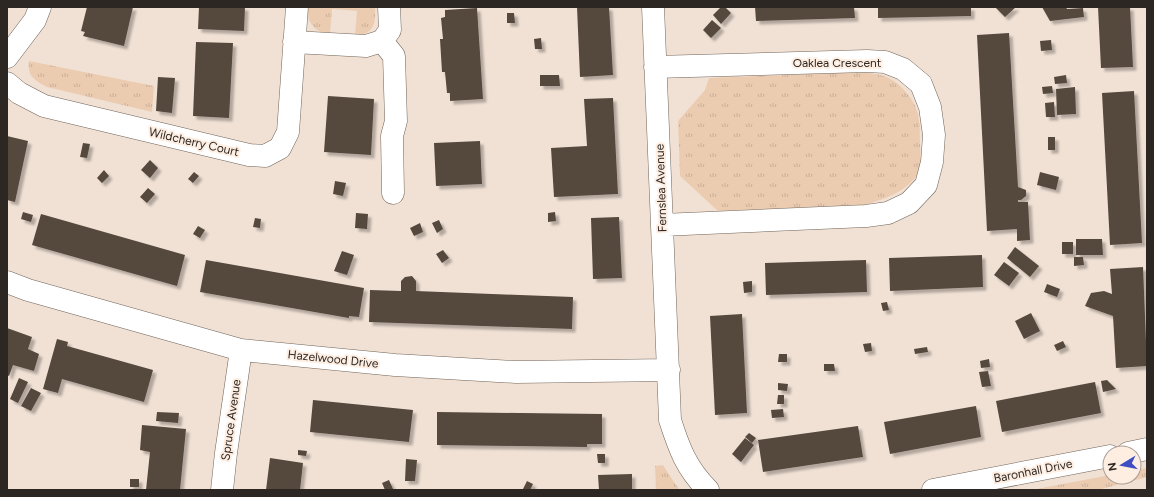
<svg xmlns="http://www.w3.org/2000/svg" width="1154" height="497" font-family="Figtree,sans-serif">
  <defs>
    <pattern id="grass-tufts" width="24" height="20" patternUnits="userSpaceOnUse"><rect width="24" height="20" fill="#ecccb1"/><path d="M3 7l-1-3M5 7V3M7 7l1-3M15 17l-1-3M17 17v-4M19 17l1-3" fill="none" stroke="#cbaf98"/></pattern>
    <filter id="shadow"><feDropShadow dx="3.5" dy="3.5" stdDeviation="1" flood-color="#0004"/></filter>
  </defs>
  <rect width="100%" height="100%" fill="#f1e1d5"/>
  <path fill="url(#grass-tufts)" d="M307 7H375C376 23 374 35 355 35L357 11 332 9 330 34C315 34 306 21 307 7Z
    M29 61 154 86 152 112 47 87C34 80 27 76 29 61Z
    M863 72C870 73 878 74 884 76 892 79 899 84 904 90 920 107 920 121 920 144 920 153 923 166 918 174 906 192 883 200 863 205L718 211 680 176 678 121 705 90 709 78Z
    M663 465 674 482 680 490H656L655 466Z
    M1147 468V477L1098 490H1031L1110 475V477H1134V470Z"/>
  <path fill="#55483e" filter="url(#shadow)" d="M87 7H133L124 46 83 36 85 32 81 31Z
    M199 7H245L244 31 198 29Z
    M577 7H609L613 75 580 77Z
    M721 7H725L731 13 721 24 713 15Z
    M755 7H854L855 18 756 21Z
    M878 7H971V16L878 18Z
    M995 7H1016L1005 17Z
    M1042 7H1066L1067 9 1083 8 1084 17 1050 21Z
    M1098 7H1130L1133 67 1101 68Z
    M477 8 483 99 450 101V93H447L445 72H442L440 39H443L441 18 445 17V10Z
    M507 13H514L515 23H507Z
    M712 20 721 28 711 38 703 30Z
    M1009 33 1018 187 1026 190V196L1021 200H1018V202H1028L1030 240 1017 241V229L987 231 977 35Z
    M541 38 542 49H535L534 39Z
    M1051 40 1052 50 1041 51 1040 41Z
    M196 42 233 43 229 118 193 116Z
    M540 75H559L560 86H540Z
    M1066 75 1067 83 1055 84 1054 77Z
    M158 77 175 78 172 113 156 111Z
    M1052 86 1053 93 1043 94 1042 87Z
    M1075 87 1076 114 1057 115 1056 89Z
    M1134 91 1142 243 1110 245 1102 93Z
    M328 96 374 99 371 155 324 152Z
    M613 98 618 194 554 197 551 148 587 146 584 99Z
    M1054 102 1055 117H1046L1045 103Z
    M7 136 28 141 15 202 7 200Z
    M1048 137H1055V150H1048Z
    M480 141 482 184 436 186 434 143Z
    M83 143 90 144 87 158 80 157Z
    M150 160 158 168 150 178 141 170Z
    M104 170 109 176 102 183 97 178Z
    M194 172 199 176 193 183 188 179Z
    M1040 172 1059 177 1056 190 1037 185Z
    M335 181 346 183 343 196 333 194Z
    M148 188 155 194 147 203 140 197Z
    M23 212 33 215 31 222 21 219Z
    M555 212 556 221 548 222V213Z
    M356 213 368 214 367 229 355 228Z
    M41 214 185 255 177 286 32 245Z
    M619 217 622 278 593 279 591 218Z
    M255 218 261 219 260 228 253 227Z
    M439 220 443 229 437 233 432 223Z
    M420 223 423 232 414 236 410 228Z
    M198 226 205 230 200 238 193 234Z
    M1076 239H1102L1103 255H1076Z
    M1062 242H1073V254H1062Z
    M1015 247 1039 266 1030 277 1007 258Z
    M443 250 449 258 442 263 436 254Z
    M342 251 354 255 347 275 334 271Z
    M982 255 983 287 890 291 889 258Z
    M1074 257H1083L1084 265 1074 266Z
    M206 260 364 288 359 317 349 316V318L200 292Z
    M866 260 867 292 766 295 765 263Z
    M1004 262 1019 273 1009 286 994 275Z
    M1143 267 1147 366 1116 368 1113 316 1085 306 1091 293 1104 291 1112 294 1110 269Z
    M412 276 416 281V291L573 297 572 329 369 322 370 290 401 291V281L405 277Z
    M752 281V292L744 293 743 282Z
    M1047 284 1060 289 1057 297 1044 292Z
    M887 302 889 310 883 311 881 303Z
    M1031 313 1040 331 1024 339 1015 321Z
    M742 314 747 413 715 415 710 316Z
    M7 328 32 337 28 349 39 354 34 371 13 365 9 376 7 375Z
    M57 339 68 342 67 346 153 370 144 402 62 379 58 393 43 389Z
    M1063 341 1066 347 1057 351 1054 345Z
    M871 343 872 351 865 352 863 344Z
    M927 347 928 352 915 354 914 349Z
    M779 354H787V362H778Z
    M989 359 990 367 981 368 980 361Z
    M824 364H834L835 371H824Z
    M988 371 991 386 982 387 979 372Z
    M19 378 28 382 18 403 10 399Z
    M1107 380 1116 389 1103 392 1101 381Z
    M1095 382 1101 413 1002 432 996 401Z
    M778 383 788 384 787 391 778 390Z
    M31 388 41 393 31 411 21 406Z
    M778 395H784V404H777Z
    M313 400 413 410 409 442 310 432Z
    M976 406 981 437 890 454 884 422Z
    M783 409 784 417 772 418 771 410Z
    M157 412 179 413 178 423 156 421Z
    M437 412 602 414V444H587V447L437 445Z
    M142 425 186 429 180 490H146L150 452 140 450Z
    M858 426 863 457 763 472 758 440Z
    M749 433 756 438 752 443 745 437Z
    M745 438 754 445 741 462 732 454Z
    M298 450 307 451 306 456 298 455Z
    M597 454H605V463H598Z
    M270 458 303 463 300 490H266Z
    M406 459 417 460 415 481H405Z
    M632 474V490H599L598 475Z
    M130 479H139V487H130Z
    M389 480 393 489 385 490 382 483Z
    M527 481 533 484 530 490 523 489Z"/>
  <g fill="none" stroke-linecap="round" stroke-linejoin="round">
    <defs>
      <path id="minor" d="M653 7 670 420C679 448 686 468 708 490
        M382 41 394 56 396 121 392 136 393 193
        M294 42 366 46 382 41 390 30 389 7
        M7 57 35 20 40 7
        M655 67 867 61 885 62 903 69 921 84 930 107 934 135 932 162 926 185 909 203 888 213 866 216 662 225
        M7 83 19 93 44 106 249 155 265 156 280 148 288 132 297 7
        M7 282 28 290 241 350 395 365 516 372 669 370
        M1128 453 1147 449
        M222 490 226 453 241 350
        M933 490 1110 456"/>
    </defs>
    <use href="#minor" stroke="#716459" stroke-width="23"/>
    <use href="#minor" stroke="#fff" stroke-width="22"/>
  </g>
  <g text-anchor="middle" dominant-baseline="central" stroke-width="4" stroke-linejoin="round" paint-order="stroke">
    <g font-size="12" fill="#2d2723" stroke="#feeee2">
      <text x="837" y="63">Oaklea Crescent</text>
      <text transform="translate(194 142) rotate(13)">Wildcherry Court</text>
      <text transform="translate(661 188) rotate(-92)">Fernslea Avenue</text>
      <text transform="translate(333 359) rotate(6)">Hazelwood Drive</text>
      <text transform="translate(231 420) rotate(-82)">Spruce Avenue</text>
      <text transform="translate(1033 471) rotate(-11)">Baronhall Drive</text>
    </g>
  </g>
  <rect width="1154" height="497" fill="none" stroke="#2d2723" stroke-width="16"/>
  <g transform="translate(1122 465) rotate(260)"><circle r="19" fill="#feeee2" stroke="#aa9e96"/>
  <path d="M0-3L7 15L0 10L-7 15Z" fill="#3f4fc3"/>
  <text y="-6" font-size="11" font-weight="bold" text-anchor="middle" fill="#2d2723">N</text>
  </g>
</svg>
